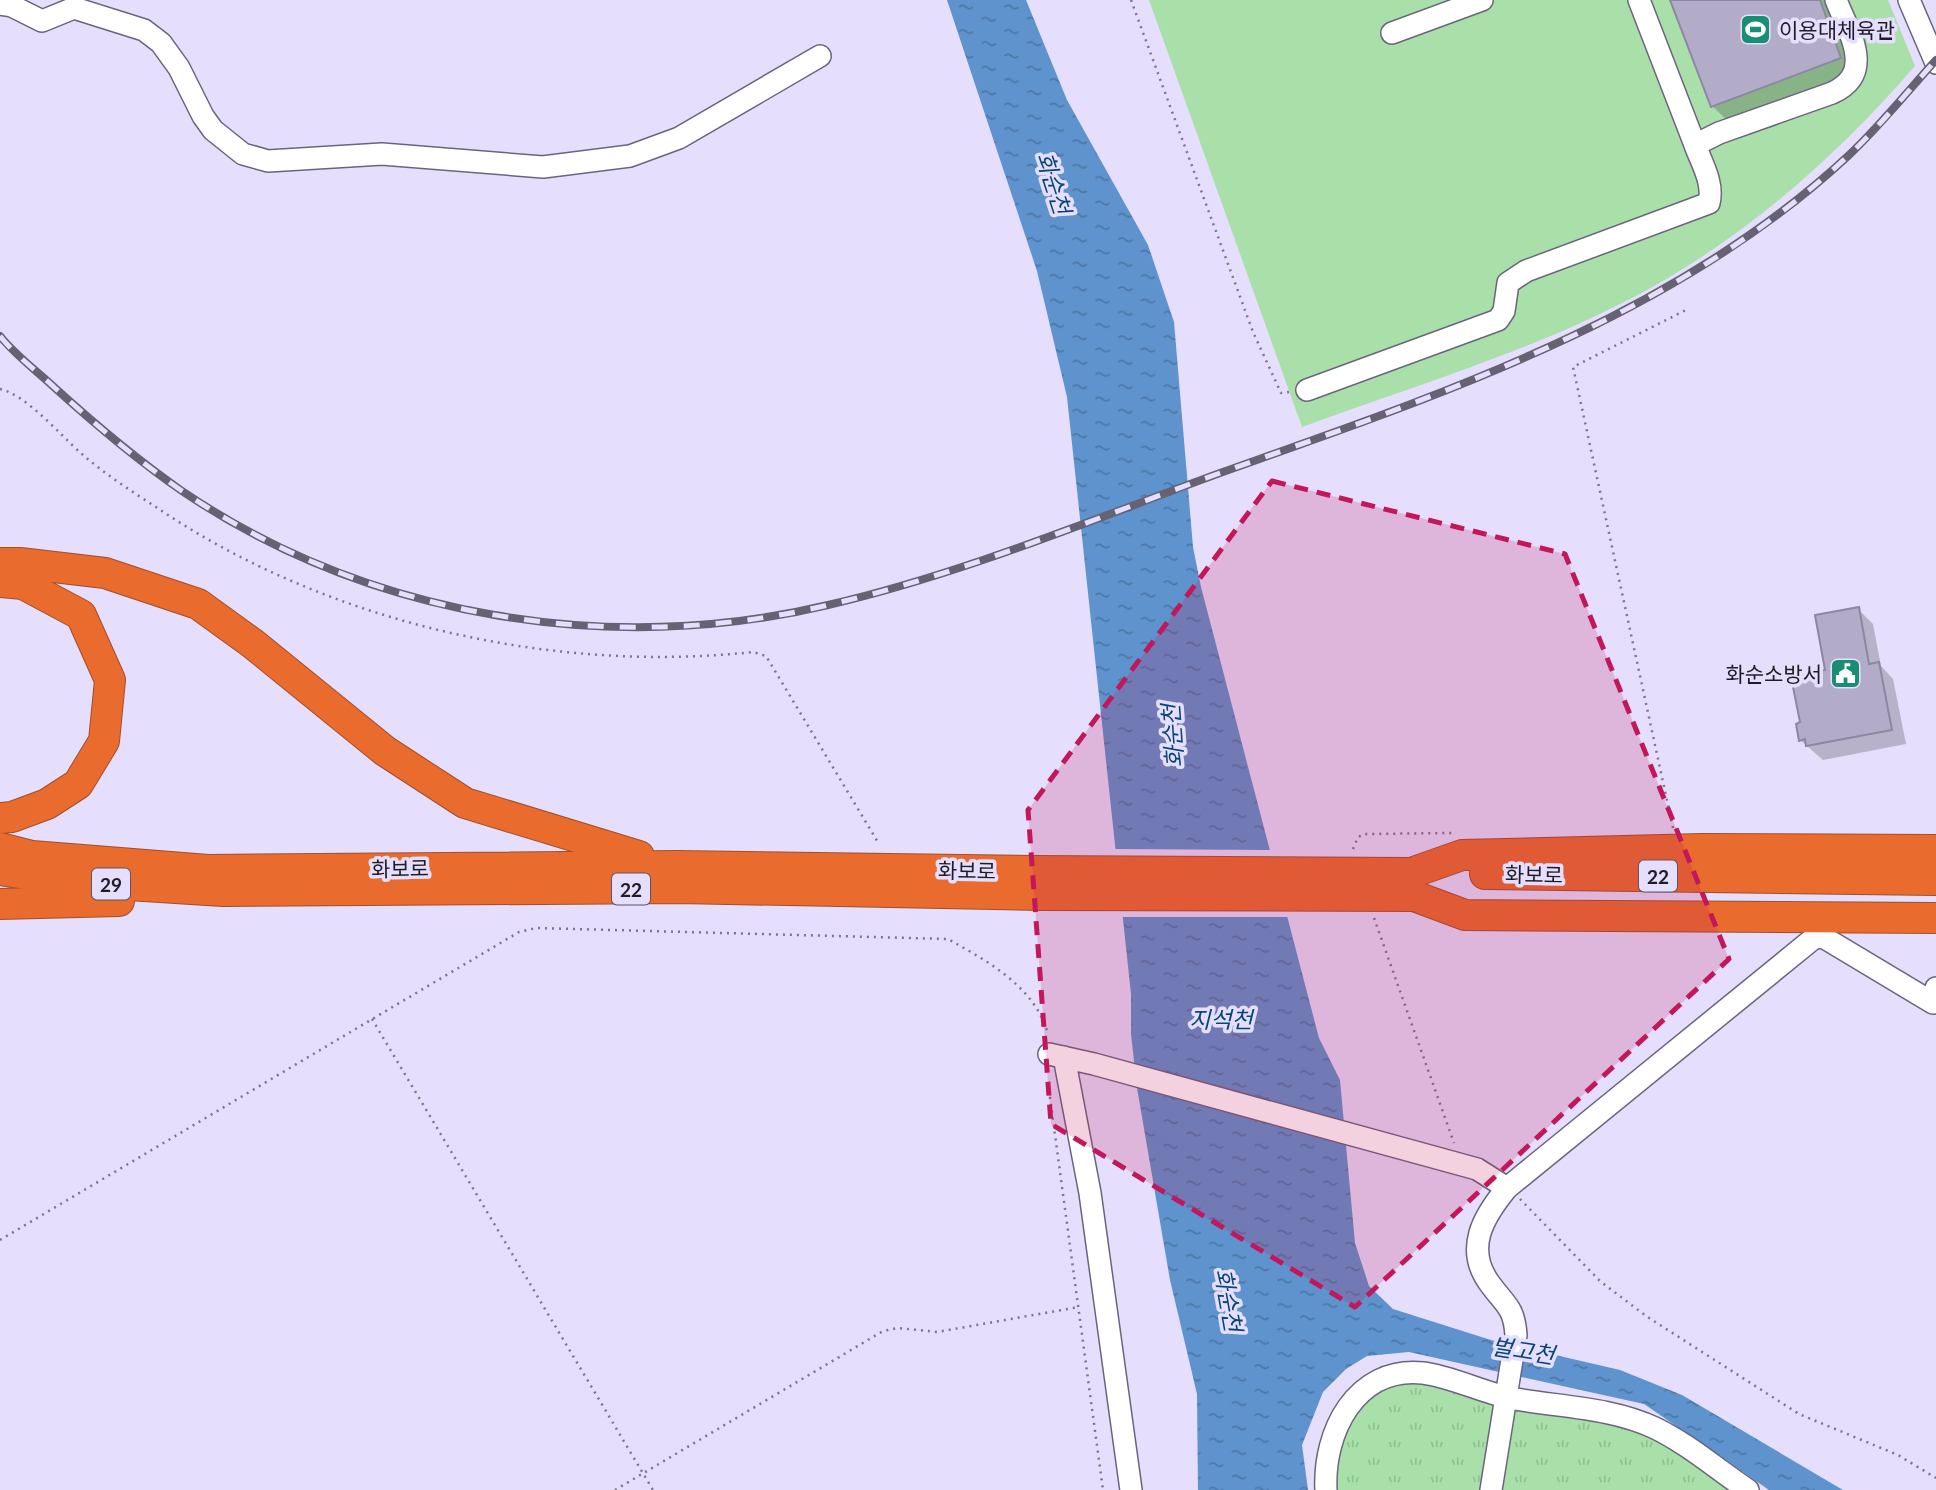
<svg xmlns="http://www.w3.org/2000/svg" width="1936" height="1490" font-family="Lato,'Noto Sans KR',sans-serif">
  <defs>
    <pattern id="grass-tufts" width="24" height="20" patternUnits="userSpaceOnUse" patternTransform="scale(1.75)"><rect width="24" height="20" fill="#a9e0a9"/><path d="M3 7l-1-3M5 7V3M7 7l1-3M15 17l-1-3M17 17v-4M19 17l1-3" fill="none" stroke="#91c091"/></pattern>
    <pattern id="water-ripples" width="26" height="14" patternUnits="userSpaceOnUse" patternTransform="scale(1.75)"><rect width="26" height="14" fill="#5e93cd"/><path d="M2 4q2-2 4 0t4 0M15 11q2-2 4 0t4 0" fill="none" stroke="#4d77a6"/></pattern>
  </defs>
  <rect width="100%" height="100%" fill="#e5defc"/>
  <path fill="url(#grass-tufts)" d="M1414 1381 1532 1411 1630 1428 1753 1490H1331C1335 1452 1340 1402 1381 1387 1391 1383 1404 1383 1414 1381Z"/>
  <path fill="#a9e0a9" d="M1149 0H1888L1915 66C1838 155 1750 233 1647 290 1539 349 1417 385 1302 427Z"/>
  <path fill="url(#water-ripples)" d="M947 0H1026L1067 100 1148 245 1174 322 1193 547 1201 587 1319 1038 1340 1080 1355 1243 1369 1286 1393 1309 1491 1340 1620 1370 1682 1395 1843 1490H1769L1644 1404 1409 1352 1367 1356 1346 1369 1323 1392 1302 1445 1308 1490H1198L1197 1394 1170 1280 1137 1088 1131 1034V994L1067 397 1037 271Z"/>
  <path fill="#e5defc" d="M1112 849 1274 850 1292 917H1120Z"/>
  <path fill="#0003" d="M1672 0H1828L1854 73 1727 120 1712 106Z
    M1858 609 1873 624 1881 666 1893 679 1906 744 1823 760 1800 740 1802 723Z"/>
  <path fill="#b3acc9" stroke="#8e87a3" stroke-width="2" d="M1670 0H1820L1841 58 1711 107Z
    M1859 607 1869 664 1879 662 1892 730 1806 746 1805 739 1799 741 1796 724 1800 722 1791 677 1825 670 1815 615Z"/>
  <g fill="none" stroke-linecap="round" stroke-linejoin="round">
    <defs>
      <path id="minor" d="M1639 0 1695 145
        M1909 0 1936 63
        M0 4 12 6 42 21 74 8 144 30 161 43 179 68 203 116 213 130 243 154 268 161 382 154 543 167 630 156 679 138 820 56
        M1392 33 1482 0
        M1307 390 1498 320 1504 311 1508 283 1526 271 1709 203C1714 183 1702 164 1695 145L1719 133 1832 93C1876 73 1849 33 1836 0
        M1049 1054 1094 1064 1477 1169 1507 1188
        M1064 1057 1090 1193 1131 1490
        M1326 1490C1323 1432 1356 1366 1423 1373 1453 1377 1481 1392 1510 1398 1558 1407 1611 1407 1655 1428 1688 1444 1718 1470 1748 1490
        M1491 1490 1516 1335C1514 1307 1506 1306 1490 1284 1464 1249 1483 1217 1507 1188L1814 938 1823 937 1933 1003 1936 988"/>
      <path id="highway" d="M0 563H20L105 573 198 604 252 643 385 751 465 803 639 856
        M0 582 23 584 81 615 110 680 104 741 78 784 47 804 12 817 0 818
        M0 848 32 856 208 870 677 866 1034 871
        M0 870 81 882 223 891 679 888 1038 895
        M1411 873 1462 855 1702 849 1936 850
        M1485 874 1936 880
        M1414 896 1465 915 1936 918
        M0 904 119 901"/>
    </defs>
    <use href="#minor" stroke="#6b647e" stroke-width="24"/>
    <use href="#highway" stroke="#a24f2b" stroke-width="32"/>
    <path stroke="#7b768a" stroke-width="2.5" stroke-dasharray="2 5" stroke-linecap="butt" d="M1131 0 1253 332 1281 393 1289 392
      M0 389C27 395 61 436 83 455 105 474 131 491 156 507 325 622 551 674 753 652L766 656 879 844
      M1673 828 1573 367 1686 310
      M1353 849 1358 837 1364 834 1453 833
      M1374 918 1454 1143
      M372 1019 653 1490
      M1048 1083 1103 1490
      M1520 1199 1600 1281 1646 1316 1799 1414 1898 1455 1936 1478
      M0 1240 519 932 536 928 948 939C989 962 1035 987 1048 1034
      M615 1490 883 1331 898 1328 937 1332 1079 1307"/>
    <use href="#minor" stroke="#fff" stroke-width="21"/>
    <use href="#highway" stroke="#e96b2e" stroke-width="30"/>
    <defs>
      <path id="rail" d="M0 336C15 355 37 371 55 388 97 426 136 459 182 491 368 617 610 657 828 605 962 574 1091 520 1220 473 1439 395 1674 318 1848 156 1879 127 1907 92 1936 60"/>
    </defs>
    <use href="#rail" stroke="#666173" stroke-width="8"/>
    <use href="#rail" stroke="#e5defc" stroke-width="5" stroke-dasharray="16" stroke-linecap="butt"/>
    <defs>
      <path id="highway-bridge" d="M1034 871 1411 873
        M1038 895 1414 896"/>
    </defs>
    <use href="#highway-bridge" stroke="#a24f2b" stroke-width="32" stroke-linecap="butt"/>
    <use href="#highway-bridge" stroke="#e96b2e" stroke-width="30"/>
  </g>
  <path fill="#c2185b" fill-opacity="0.2" stroke="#c2185b" stroke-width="5" stroke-dasharray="14 9" stroke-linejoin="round" d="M1272 481 1565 554 1729 959 1355 1307 1051 1124 1028 810Z"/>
  <defs>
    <symbol id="stadium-square" viewBox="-11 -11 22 22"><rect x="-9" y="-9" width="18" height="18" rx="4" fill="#188f73" stroke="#e5defc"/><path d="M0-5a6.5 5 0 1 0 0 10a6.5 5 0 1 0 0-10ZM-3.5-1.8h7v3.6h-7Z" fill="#fff"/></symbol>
    <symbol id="civic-square" viewBox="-11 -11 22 22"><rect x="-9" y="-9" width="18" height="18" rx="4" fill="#188f73" stroke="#e5defc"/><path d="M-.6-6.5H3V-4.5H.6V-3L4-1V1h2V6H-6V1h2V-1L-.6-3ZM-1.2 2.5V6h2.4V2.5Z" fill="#fff"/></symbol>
  </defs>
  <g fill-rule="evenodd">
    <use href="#stadium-square" x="1738" y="12" width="35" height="35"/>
    <use href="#civic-square" x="1828" y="656" width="35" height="35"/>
  </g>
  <g text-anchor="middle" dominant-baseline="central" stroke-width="7" stroke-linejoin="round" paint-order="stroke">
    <g fill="#e5defc" stroke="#5a5666" stroke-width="2">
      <rect x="1639" y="860.5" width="38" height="31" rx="5"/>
      <rect x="92" y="868.5" width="38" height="31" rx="5"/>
      <rect x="612" y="873.5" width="38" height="31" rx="5"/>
    </g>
    <g font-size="19" font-weight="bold" fill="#1f1c26">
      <text x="1658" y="876">22</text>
      <text x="111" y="884">29</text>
      <text x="631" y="889">22</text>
    </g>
    <g font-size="21" fill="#1f1c26" stroke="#e5defc" text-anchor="start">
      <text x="1779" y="29">이용대체육관</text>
      <text x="1822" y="673" text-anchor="end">화순소방서</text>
    </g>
    <g font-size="21" fill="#1f1c26" stroke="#e5defc">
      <text transform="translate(400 868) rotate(-1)">화보로</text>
      <text transform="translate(967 870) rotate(1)">화보로</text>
      <text transform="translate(1534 874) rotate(1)">화보로</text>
    </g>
    <g font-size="23" font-style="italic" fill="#08457b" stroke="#e5defc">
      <text transform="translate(1054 183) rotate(72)">화순천</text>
      <text transform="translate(1172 736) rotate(-94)">화순천</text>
      <text x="1221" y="1019">지석천</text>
      <text transform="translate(1229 1300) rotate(80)">화순천</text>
      <text transform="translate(1523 1350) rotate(9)">벌고천</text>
    </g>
  </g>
</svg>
